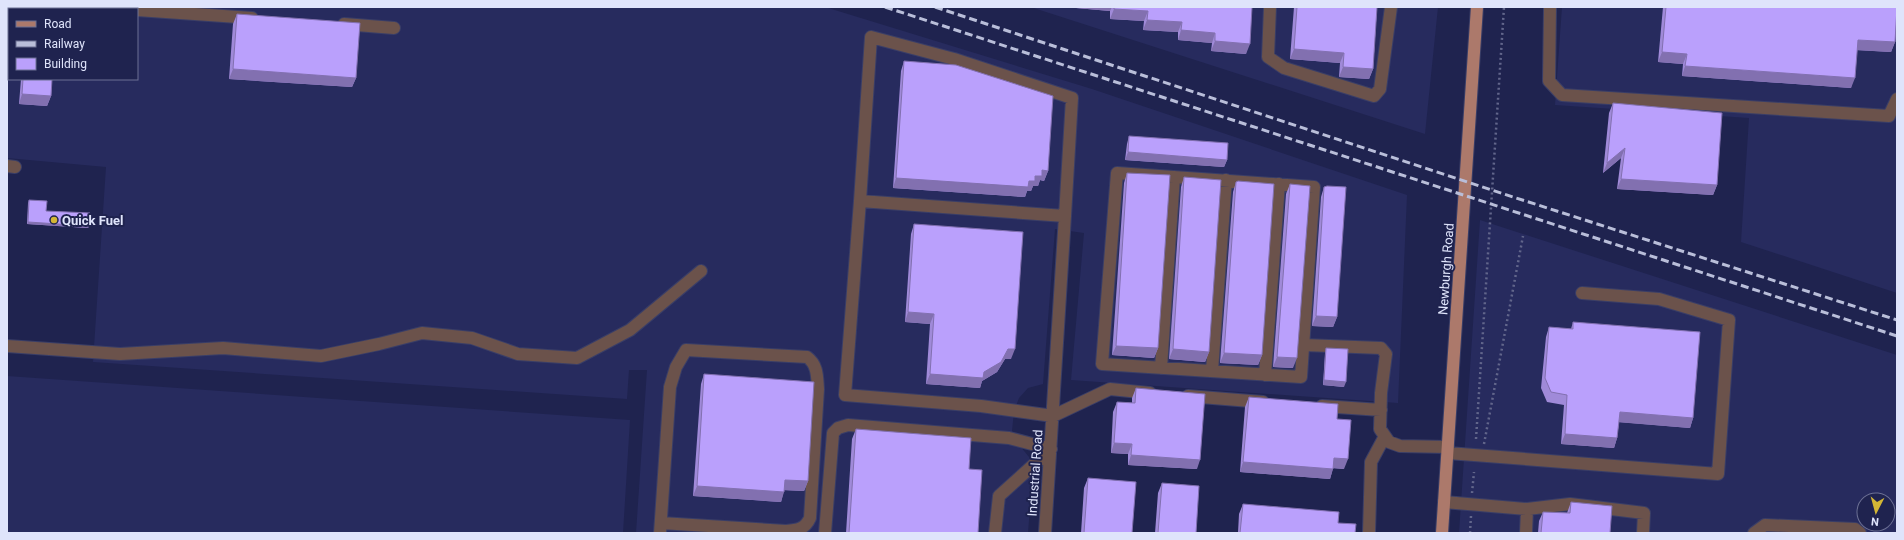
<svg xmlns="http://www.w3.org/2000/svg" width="1904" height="540" font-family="Roboto,sans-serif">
  <rect width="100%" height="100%" fill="#1f234f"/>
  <path fill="#272b5e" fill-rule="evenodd" d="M7 7H825L1092 89 1407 195 1398 403 1071 380 1084 233 1055 229 1043 384 1028 388 1019 398 1014 411 1012 431 1020 446 1029 457 1035 471V484L1031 494 1028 533H636L647 370H629L627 399 93 362 106 167 7 158ZM9 9H137V79H9Z
    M1031 7H1438L1425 134 1043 11Z
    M1562 7H1897V293L1741 242 1749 118 1555 105Z
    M1480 220 1897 355V533H1459ZM1864 500H1888V524H1864Z
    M7 376 630 420 623 533H7Z"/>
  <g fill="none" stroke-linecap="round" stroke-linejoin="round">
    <defs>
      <path id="minor" d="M86 7 116 9
        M1270 7 1268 57 1284 68 1374 96 1380 89 1391 7
        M1550 7 1549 81 1562 95 1889 116 1897 99
        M137 10 252 18
        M344 24 394 28
        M7 166 15 167
        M1117 173 1314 187 1301 377 1102 364Z
        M860 201 871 37 954 59 1072 98 1065 216
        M1304 345 1381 348 1386 354 1381 393 1380 429 1389 442 1400 446 1448 447
        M7 346 120 354 223 348 321 356 379 344 422 333 472 338 518 354 577 358 630 330 701 271
        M1161 368 1174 177
        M1212 371 1226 180
        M1265 375 1279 184
        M1188 396 1263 402
        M1322 406 1381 410
        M1448 453 1718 474 1729 320 1659 299 1582 293
        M1444 502 1527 509 1570 504 1644 513 1643 533
        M660 533 670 387 676 367 686 350 807 357C818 365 817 377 818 389L810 518C805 529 798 530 786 531L661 523
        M825 533 833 433 838 428 848 425 1009 438 1051 449
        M995 533 999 496 1051 449
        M1045 533 1065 216 860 201 845 395 981 406 1053 416 1110 389 1150 393
        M1369 533 1371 462 1385 436
        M1526 533 1527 509
        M1754 533 1765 525 1855 529 1860 533"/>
      <path id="major" d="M1442 533 1477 7"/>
    </defs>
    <use href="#minor" stroke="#3a3e67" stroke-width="14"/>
    <use href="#major" stroke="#3a3e67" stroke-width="14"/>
    <path stroke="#62668b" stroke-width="2.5" stroke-dasharray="2 3" stroke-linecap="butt" d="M1476 439 1504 7
      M1484 444 1523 236
      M1472 493 1474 472
      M1470 533 1471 516"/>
    <use href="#minor" stroke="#6b524b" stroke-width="12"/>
    <use href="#major" stroke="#ac796b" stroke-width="12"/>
    <path stroke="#b9bed9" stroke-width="3" stroke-dasharray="8 4" stroke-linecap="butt" d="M885 7 1897 336
      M935 7 1513 197 1897 320"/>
  </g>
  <path fill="#a08ad9" d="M1077 7H1252L1246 54 1211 51 1212 43 1178 40V32L1143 30 1144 21 1110 19V11L1076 8Z
    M1294 7H1377L1373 69 1369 79 1339 77 1340 63 1290 59Z
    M1663 7H1897L1895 42 1891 52 1857 50 1851 88 1682 76 1683 64 1658 62Z
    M237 14 356 78 352 87 229 79 233 24Z
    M904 61 1048 171 1044 181 1040 180 1038 186H1033L1031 191H1027L1025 197 893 188 901 71Z
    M21 79H52L51 96 47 106 19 104Z
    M1613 103 1717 185 1713 195 1617 189 1621 158 1603 173 1609 113Z
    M1129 136 1227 160 1224 167 1125 160 1127 144Z
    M1127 173 1158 348 1154 358 1112 355 1124 183Z
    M1184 177 1209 352 1205 362 1169 359 1181 187Z
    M1236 182 1262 355 1258 365 1220 363 1233 192Z
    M1290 184 1293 368 1273 367 1286 194Z
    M1324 187 1337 317 1333 327 1312 326 1321 197Z
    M29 200 46 211 89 226 88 228 27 224 28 203Z
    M914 224 1011 359H1005L997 372 982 381 980 388 926 384 930 324 905 322 911 234Z
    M1573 322 1693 418 1690 428 1619 422 1617 438 1614 448 1561 444 1564 405 1547 402 1541 388 1546 337 1549 327 1571 329Z
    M1326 348 1344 387 1323 385 1325 353Z
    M704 374 808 481 804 491 784 490 781 502 693 496 701 384Z
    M1136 388 1197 469 1128 465V454L1111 453 1113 412 1117 402 1132 403V398Z
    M1249 397 1337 419 1344 469 1333 468 1330 479 1240 472 1245 407Z
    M856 429 969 469 978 533H846L852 439Z
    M1088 478 1132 533H1081L1084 488Z
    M1162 483 1196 533H1155L1158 493Z
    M1571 502 1610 533H1538L1539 521 1543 512 1567 513Z
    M1243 504 1338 523 1355 533H1238L1239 514Z"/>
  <path fill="#8270b0" d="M1077 7H1112L1110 11 1076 8Z
    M1114 9 1148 11 1144 21 1110 19Z
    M1147 20 1182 22 1178 32 1143 30Z
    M1181 30 1215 33 1212 43 1178 40Z
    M1858 40 1895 42 1891 52 1854 50Z
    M1215 41 1250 44 1246 54 1211 51Z
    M1294 49 1344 53 1340 63 1290 59Z
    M1662 52 1687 54 1683 64 1658 62Z
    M1685 66 1855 78 1851 88 1682 76Z
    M1343 67 1373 69 1369 79 1339 77Z
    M233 69 356 78 352 87 229 79Z
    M22 94 51 96 47 106 19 104Z
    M1625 148 1621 158 1603 173 1607 163Z
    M1128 152 1227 160 1224 167 1125 160Z
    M1042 170 1048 171 1044 181 1040 180 1038 186H1033L1031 191H1027L1025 197 893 188 896 178 1029 181Z
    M1621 179 1717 185 1713 195 1617 189Z
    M28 222 89 226 88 228 27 224Z
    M908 312 934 314 930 324 905 322Z
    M1316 316 1337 317 1333 327 1312 326Z
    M1116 346 1158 348 1154 358 1112 355Z
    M1008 349H1015L1011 359H1005L997 372 982 381 980 388 926 384 930 374 984 372Z
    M1173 349 1209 352 1205 362 1169 359Z
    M1224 353 1262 355 1258 365 1220 363Z
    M1277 357 1297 358 1293 368 1273 367Z
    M1324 380 1346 382 1344 387 1323 385Z
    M1620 412 1693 418 1690 428 1616 422Z
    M1565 434 1617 438 1614 448 1561 444Z
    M1114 443 1132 444 1128 454 1111 453Z
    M1131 455 1200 460 1197 469 1128 465Z
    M1334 458 1348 459 1344 469 1331 468Z
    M1243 462 1333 469 1330 479 1240 472Z
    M785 480 808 481 804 491 781 490Z
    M697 486 784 492 781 502 693 496Z"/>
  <path fill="#baa0fc" stroke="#8270b0" d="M1114 7H1252L1250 44 1215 41V33L1181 30 1182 22 1147 20 1148 11 1114 9Z
    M1297 7H1377L1373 69 1343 67 1344 53 1294 49Z
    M1666 7H1897L1895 42 1858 40 1855 78 1685 66 1687 54 1662 52Z
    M237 14 360 23 356 78 233 69Z
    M904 61 956 65 1053 96 1048 171 1042 170V176H1035V181H1029L1028 187 896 178Z
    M23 79H52L51 96 22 94Z
    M1613 103 1722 113 1717 185 1621 179 1625 148 1607 163Z
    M1129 136 1228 143 1227 160 1128 152Z
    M1127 173 1170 175 1158 348 1116 346Z
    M1184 177 1221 180 1209 352 1173 349Z
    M1238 181 1274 184 1262 355 1224 353 1236 182Z
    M1290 184 1310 186 1297 358 1277 357Z
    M1327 186 1346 187 1337 317 1316 316 1324 187Z
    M29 200 47 201 46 211 90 213 89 226 28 222Z
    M914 224 1023 232 1015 349H1008L1001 362 984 372 983 378 930 374 934 314 908 312Z
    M1573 322 1700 332 1693 418 1620 412 1617 438 1565 434 1567 395 1551 392 1545 378 1549 327 1573 329Z
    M1326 348 1348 349 1346 382 1324 380Z
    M704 374 814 382 808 481 785 480 784 492 697 486Z
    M1136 388 1205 394 1200 460 1131 455 1132 444 1114 443 1117 402 1135 403Z
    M1249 397 1338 404 1337 419 1351 420 1348 459 1334 458 1333 469 1243 462Z
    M856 429 971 438 969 469 982 470 978 533H849Z
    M1088 478 1136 482 1132 533H1084Z
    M1162 483 1199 486 1196 533H1158Z
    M1571 502 1612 506 1610 533H1541L1543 512 1570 513Z
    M1243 504 1339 512 1338 523 1356 524 1355 533H1240Z"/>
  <circle fill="#d3b635" stroke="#1f234f" stroke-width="1.5" cx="54" cy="220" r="4"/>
  <g text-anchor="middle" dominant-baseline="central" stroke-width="4" stroke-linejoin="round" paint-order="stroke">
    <g font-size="13" font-weight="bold" fill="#dfe4fb" stroke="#1f234f" text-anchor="start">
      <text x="62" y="220">Quick Fuel</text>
    </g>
    <g font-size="13" fill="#dfe4fb" stroke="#1f234f">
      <text transform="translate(1446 269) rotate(-86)">Newburgh Road</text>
      <text transform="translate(1035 473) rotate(-86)">Industrial Road</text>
    </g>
  </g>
  <rect width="1904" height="540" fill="none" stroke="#dfe4fb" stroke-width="16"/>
  <rect x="8" y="8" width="130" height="72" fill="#1f234f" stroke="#6c7094"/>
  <rect x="16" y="21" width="20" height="6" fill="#ac796b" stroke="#6c7094"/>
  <text x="44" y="28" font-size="12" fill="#dfe4fb">Road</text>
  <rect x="16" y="41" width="20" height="6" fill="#b9bed9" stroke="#6c7094"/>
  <text x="44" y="48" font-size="12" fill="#dfe4fb">Railway</text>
  <rect x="16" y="58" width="20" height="12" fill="#baa0fc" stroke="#6c7094"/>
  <text x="44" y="68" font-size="12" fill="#dfe4fb">Building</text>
  <g transform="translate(1876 512) rotate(186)"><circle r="19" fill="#1f234f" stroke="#6c7094"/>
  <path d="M0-3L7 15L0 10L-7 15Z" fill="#d3b635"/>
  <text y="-6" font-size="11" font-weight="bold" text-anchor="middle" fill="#dfe4fb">N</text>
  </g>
</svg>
